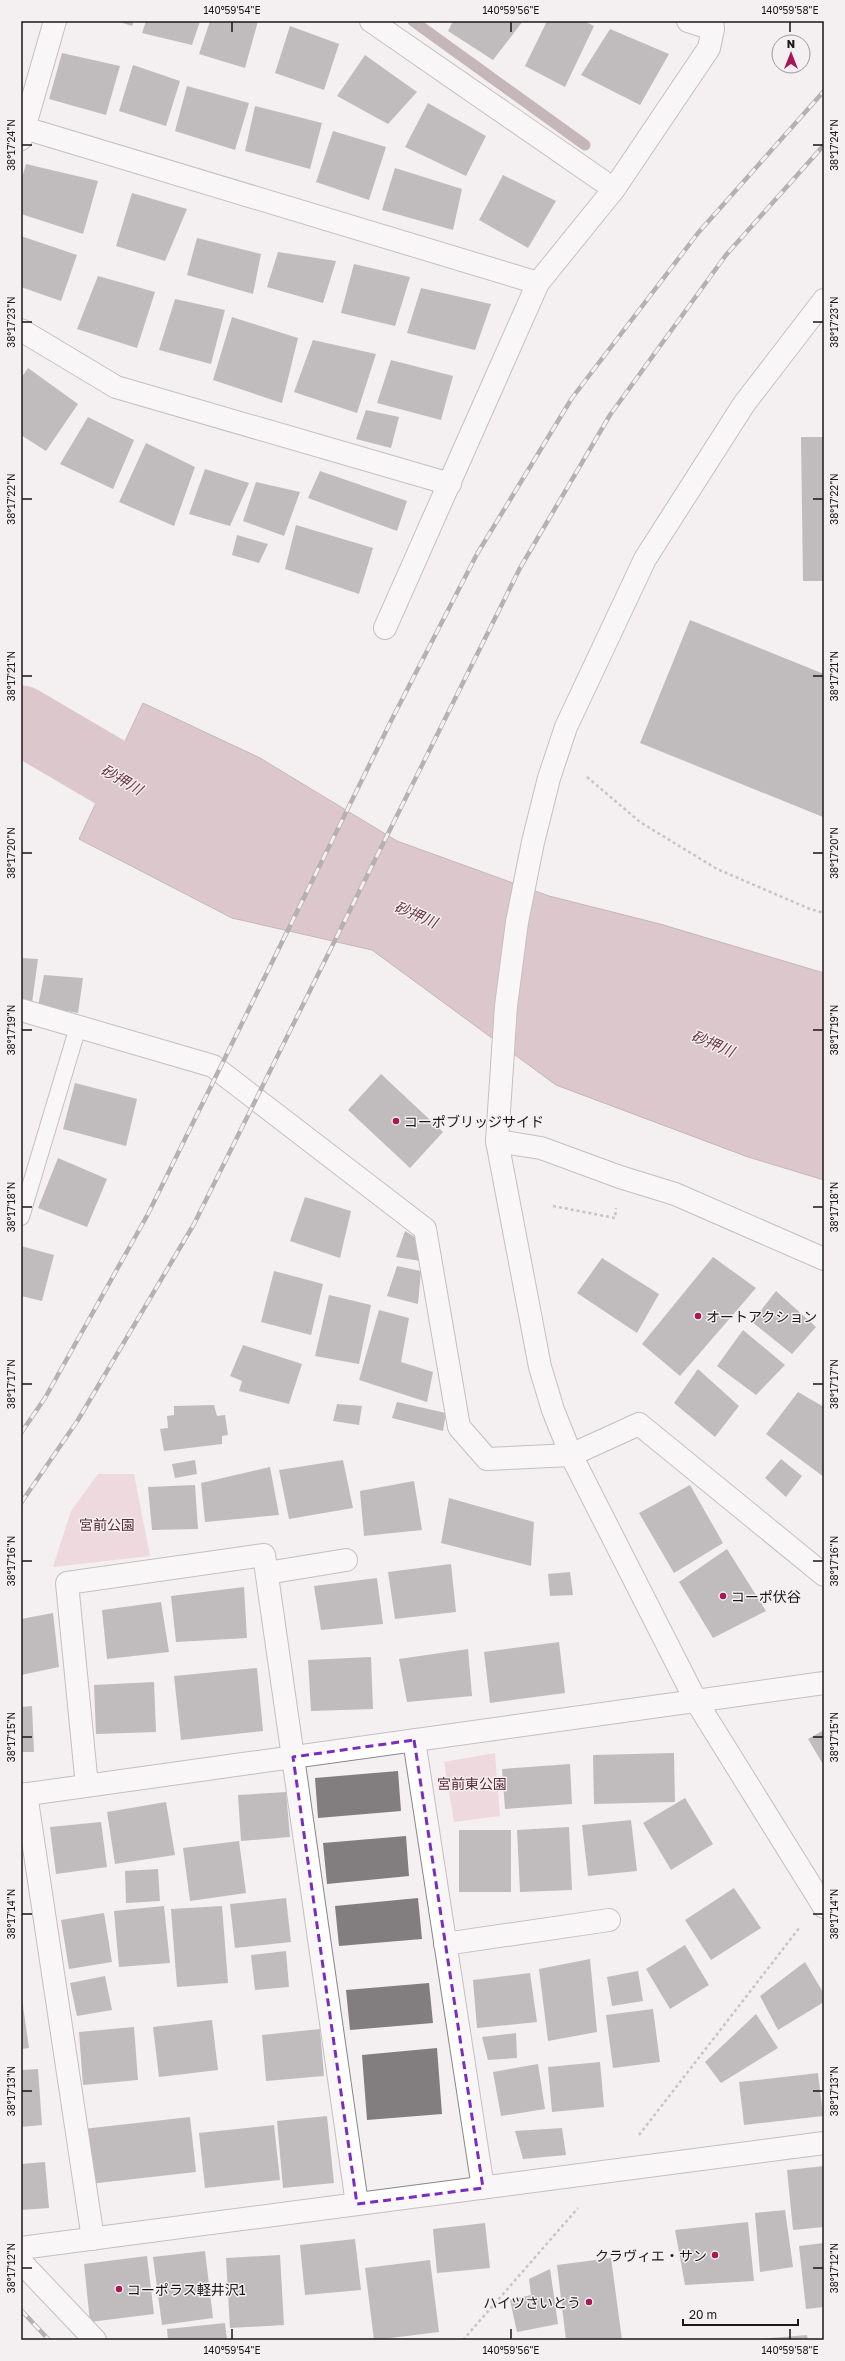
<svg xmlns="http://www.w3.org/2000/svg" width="845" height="2361" font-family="'Golos Text','Noto Sans JP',sans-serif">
  <rect width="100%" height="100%" fill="#f4eff0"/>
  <path fill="#e4bfc7" d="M98 1474H134L150 1556 53 1567 71 1511Z
    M495 1753 500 1816 454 1822 444 1762Z"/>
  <path fill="#be98a0" stroke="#8c7177" d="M143 703 260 758 397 841 549 896 660 924 824 973V1180L748 1157 556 1085 372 950 232 918 79 839Z"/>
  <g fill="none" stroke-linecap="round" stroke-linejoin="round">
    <path stroke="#8c7177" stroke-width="11" d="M413 21 585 145"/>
    <path stroke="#be98a0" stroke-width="69" d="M21 720 171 808 194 818"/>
  </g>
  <path fill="#827d7e" d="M117 21H134L132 26Z
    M146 21H200L192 45 142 33Z
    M210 21H258L245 68 199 54Z
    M453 21H523L493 60 448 31Z
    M547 21H584L594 26 565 87 525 66Z
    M290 26 339 44 324 90 275 73Z
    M610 29 669 54 640 105 581 75Z
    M62 53 120 66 106 115 49 99Z
    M365 55 417 92 388 124 337 96Z
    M133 65 180 81 166 126 119 111Z
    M187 86 249 103 235 150 175 131Z
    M428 103 486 136 466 176 405 147Z
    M255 106 322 123 310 169 245 151Z
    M333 131 386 147 369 200 316 182Z
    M26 164 98 181 83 234 21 214V181Z
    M395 168 462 189 453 230 382 210Z
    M503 175 556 201 528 248 479 220Z
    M132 193 187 209 165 261 116 246Z
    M21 236 77 255 61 301 21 287Z
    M197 238 261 254 253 294 187 275Z
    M278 252 336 261 323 303 267 287Z
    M354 264 410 277 395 326 341 313Z
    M98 276 155 292 137 348 77 329Z
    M421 288 491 304 475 350 407 333Z
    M175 299 225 310 211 364 159 350Z
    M232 317 298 338 282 403 213 380Z
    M313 340 376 354 357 413 294 392Z
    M391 360 453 376 441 420 377 403Z
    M28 368 78 404 46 451 21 435V378Z
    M366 410 399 417 391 448 356 439Z
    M88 417 134 440 113 489 60 464Z
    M801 437H824V581H803Z
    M146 443 195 467 174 526 119 502Z
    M205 469 249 483 230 526 189 514Z
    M320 471 407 501 397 531 308 498Z
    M256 482 300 492 284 536 243 521Z
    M296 525 373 548 359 594 285 569Z
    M237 535 268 544 259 563 232 555Z
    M690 620 824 674 823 817 640 743Z
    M21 958 38 959 32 1003 21 1001Z
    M44 975 83 978 78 1013 38 1006Z
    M381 1074 443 1132 410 1168 348 1110Z
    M75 1083 137 1099 126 1146 63 1129Z
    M58 1158 107 1179 87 1227 38 1208Z
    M305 1197 351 1211 340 1258 290 1241Z
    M405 1231 418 1239 420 1261 396 1257Z
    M21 1246 54 1255 42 1301 21 1296Z
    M713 1257 756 1288 680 1376 642 1344Z
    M602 1258 659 1294 637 1333 577 1293Z
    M397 1266 421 1271 418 1304 387 1296Z
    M274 1271 323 1284 311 1335 261 1322Z
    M776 1291 816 1327 792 1354 752 1322Z
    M329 1295 371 1305 359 1364 315 1356Z
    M379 1310 409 1318 401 1362 433 1372 427 1402 359 1380Z
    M743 1330 785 1365 756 1395 717 1366Z
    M243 1345 302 1364 289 1404 239 1391 242 1381 230 1376Z
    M698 1369 739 1406 715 1437 674 1403Z
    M798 1392 824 1407V1477L766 1434Z
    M397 1402 446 1413 443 1431 392 1418Z
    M337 1404 362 1406 359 1425 333 1421Z
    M214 1405 217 1416 225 1415 228 1435 222 1436V1444L164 1451 160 1429 168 1428 167 1416 174 1415V1406Z
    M781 1459 802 1476 786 1497 765 1478Z
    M195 1460 197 1474 175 1478 172 1464Z
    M343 1460 353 1508 289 1519 279 1470Z
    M270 1467 279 1515 205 1522 201 1483Z
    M414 1481 422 1530 364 1536 360 1491Z
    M195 1485 198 1529 152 1530 148 1487Z
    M690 1485 723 1543 674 1573 639 1513Z
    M449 1498 534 1522 531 1566 441 1543Z
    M727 1549 766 1611 713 1638 679 1582Z
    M451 1564 456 1612 395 1619 388 1572Z
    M570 1572 573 1595 550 1596 548 1574Z
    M377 1578 383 1624 321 1630 314 1586Z
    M244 1587 247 1638 176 1642 171 1596Z
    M161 1602 169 1652 107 1659 102 1610Z
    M53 1613 59 1667 21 1675V1619Z
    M559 1642 565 1693 490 1703 484 1652Z
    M468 1649 472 1696 407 1702 399 1659Z
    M371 1657 373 1709 311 1711 308 1660Z
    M257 1668 263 1731 181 1740 174 1676Z
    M154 1682 156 1732 96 1734 94 1685Z
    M32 1706 34 1752H21V1707Z
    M824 1730V1766L808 1739Z
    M674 1753 675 1802 594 1804 593 1755Z
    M570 1764 572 1804 505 1809 502 1769Z
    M398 1771 401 1811 318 1818 315 1778Z
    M286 1792 290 1837 241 1841 238 1795Z
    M685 1798 713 1844 671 1870 643 1823Z
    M166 1802 175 1855 115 1864 107 1812Z
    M631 1820 637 1871 588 1876 582 1825Z
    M101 1822 107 1867 56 1874 50 1827Z
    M569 1827 572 1890 520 1892 517 1830Z
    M459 1830H511V1892H459Z
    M406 1836 409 1876 327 1884 323 1843Z
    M239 1841 246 1893 190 1901 183 1848Z
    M158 1869 160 1901 126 1903 125 1871Z
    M734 1888 761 1928 711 1960 685 1920Z
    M286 1898 291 1942 235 1948 230 1904Z
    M418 1898 422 1939 339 1946 335 1906Z
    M164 1906 170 1963 119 1967 114 1911Z
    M222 1906 228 1983 177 1987 171 1909Z
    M104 1913 112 1962 69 1969 61 1920Z
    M685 1945 709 1985 670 2009 646 1969Z
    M286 1951 289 1987 255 1990 251 1955Z
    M590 1959 597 2032 548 2041 539 1969Z
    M805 1962 824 1994V2002L778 2030 760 1996Z
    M638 1971 643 2001 612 2006 607 1977Z
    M530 1973 537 2022 477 2028 473 1980Z
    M105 1976 112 2010 77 2016 70 1983Z
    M429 1983 433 2023 350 2030 346 1990Z
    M21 1992 29 2048 21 2049Z
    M653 2009 660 2062 613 2068 606 2015Z
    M756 2014 778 2048 721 2083 705 2062Z
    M212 2020 218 2070 159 2077 153 2027Z
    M134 2027 138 2080 83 2085 79 2032Z
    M320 2029 324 2076 266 2081 262 2035Z
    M516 2033 517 2058 488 2060 482 2037Z
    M437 2048 442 2114 367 2120 362 2055Z
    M600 2062 604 2107 552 2112 548 2067Z
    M538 2064 545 2109 501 2116 493 2072Z
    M38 2069 42 2125 21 2127V2070Z
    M818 2073 823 2116 744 2125 739 2082Z
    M327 2116 334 2183 283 2188 277 2121Z
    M190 2117 196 2172 89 2184 83 2129Z
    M274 2125 280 2180 205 2188 199 2133Z
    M562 2128 566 2155 523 2159 515 2131Z
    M45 2162 49 2208 21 2210V2164Z
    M824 2166V2227L793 2230 787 2170Z
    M785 2210 793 2267 760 2272 755 2213Z
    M748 2222 754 2281 685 2285 675 2230Z
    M485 2223 490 2268 437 2273 433 2229Z
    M355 2239 361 2290 305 2295 300 2245Z
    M824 2243V2307L806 2309 799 2246Z
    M205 2251 213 2318 162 2325 153 2257Z
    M280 2255 284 2325 230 2328 226 2258Z
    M147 2256 154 2314 90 2322 84 2264Z
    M611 2258 622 2340H566L557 2265Z
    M430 2260 439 2332 374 2340 365 2268Z
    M550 2269 558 2324 517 2332 510 2300 531 2295 529 2279Z
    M225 2323 227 2340H168L167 2329Z
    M807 2335 808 2340H760V2339Z"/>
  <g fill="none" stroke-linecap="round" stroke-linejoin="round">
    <defs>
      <path id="service" d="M21 1217 78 1027"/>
      <path id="minor" d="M371 21 614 189
        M688 21 713 29
        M21 127 538 283
        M21 139 55 21
        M21 330 116 387 450 484
        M385 628 538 283 614 189 709 48 713 29 712 21
        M21 1010 213 1066 425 1229 459 1427 487 1459 571 1455 639 1424 824 1575
        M497 1141 541 1148 620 1177 675 1194 824 1259
        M267 1573 346 1560
        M414 1740 483 2188
        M87 1786 67 1583 264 1555 357 2204
        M26 1794 93 2239
        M21 1795 824 1683
        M445 1944 609 1920
        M21 2248 824 2143
        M21 2262 95 2340"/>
      <path id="tertiary" d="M824 300 744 404 645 559 566 727 549 778 533 842 517 922 506 1006 497 1141 540 1367 553 1410 571 1455 696 1701 824 1907"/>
    </defs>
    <use href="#service" stroke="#8a8586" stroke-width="18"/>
    <use href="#minor" stroke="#8a8586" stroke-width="24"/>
    <use href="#tertiary" stroke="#8a8586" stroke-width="24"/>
    <path stroke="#938f90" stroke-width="2.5" stroke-dasharray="3 3" stroke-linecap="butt" d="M587 777 640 822 717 869 810 909 824 913
      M553 1206 615 1218 616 1208
      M639 2135 800 1927
      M463 2340 578 2208"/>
    <use href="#service" stroke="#fff" stroke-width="16"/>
    <use href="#minor" stroke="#fff" stroke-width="22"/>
    <use href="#tertiary" stroke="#fff" stroke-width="22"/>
    <defs>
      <path id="rail" d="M21 1433 45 1398 148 1214 392 719 477 554 572 398 698 233 824 91
        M21 1503 78 1420 194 1224 520 568 610 415 726 255 824 145
        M21 2310 49 2340"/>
    </defs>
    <use href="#rail" stroke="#686465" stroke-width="4.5"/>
    <use href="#rail" stroke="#f4eff0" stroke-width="3" stroke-dasharray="9" stroke-linecap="butt"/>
  </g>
  <path d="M0 0H845V2361H0ZM414 1740 483 2188 357 2204 293 1757Z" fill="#f4eff0" fill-opacity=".55" fill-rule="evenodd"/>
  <path fill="none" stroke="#7b2cbf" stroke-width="3" stroke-dasharray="8 5" stroke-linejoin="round" d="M414 1740 483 2188 357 2204 293 1757Z"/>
  <path fill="none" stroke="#191717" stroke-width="1.5" d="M232 22V32M511 22V32M790 22V32M22 145H32M813 145H823M22 322H32M813 322H823M22 499H32M813 499H823M22 676H32M813 676H823M22 853H32M813 853H823M22 1030H32M813 1030H823M22 1207H32M813 1207H823M22 1384H32M813 1384H823M22 1561H32M813 1561H823M22 1737H32M813 1737H823M22 1914H32M813 1914H823M22 2091H32M813 2091H823M22 2268H32M813 2268H823M232 2329V2339M511 2329V2339M790 2329V2339"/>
  <g fill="#a81854" stroke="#f4eff0" stroke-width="1.5">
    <circle cx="396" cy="1121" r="4"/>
    <circle cx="698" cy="1316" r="4"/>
    <circle cx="723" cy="1596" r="4"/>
    <circle cx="715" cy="2255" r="4"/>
    <circle cx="119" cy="2289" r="4"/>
    <circle cx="589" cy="2302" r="4"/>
  </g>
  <g text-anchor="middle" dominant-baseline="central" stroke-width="3" stroke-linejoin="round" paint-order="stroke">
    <g font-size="14" fill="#191717" stroke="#f4eff0" text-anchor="start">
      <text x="404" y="1121">コーポブリッジサイド</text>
      <text x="706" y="1316">オートアクション</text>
      <text x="731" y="1596">コーポ伏谷</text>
      <text x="707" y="2255" text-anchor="end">クラヴィエ・サン</text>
      <text x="127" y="2289">コーポラス軽井沢1</text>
      <text x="581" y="2302" text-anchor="end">ハイツさいとう</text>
    </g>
    <g font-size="14" fill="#5d2a39" stroke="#f4eff0">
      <text x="107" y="1524">宮前公園</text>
      <text x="472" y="1783">宮前東公園</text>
    </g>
    <g font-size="15" font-style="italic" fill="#6c3645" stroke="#f4eff0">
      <text transform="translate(122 779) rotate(30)">砂押川</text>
      <text transform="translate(416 914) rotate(23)">砂押川</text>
      <text transform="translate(713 1043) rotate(23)">砂押川</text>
    </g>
  </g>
  <rect width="845" height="2361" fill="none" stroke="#f4eff0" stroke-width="44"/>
  <g transform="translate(791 54)"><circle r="19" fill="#f4eff0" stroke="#9c9999"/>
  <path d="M0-3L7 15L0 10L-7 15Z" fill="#a81854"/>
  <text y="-6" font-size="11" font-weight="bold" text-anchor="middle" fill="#191717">N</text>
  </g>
  <path d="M683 2319v6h115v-6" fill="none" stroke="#191717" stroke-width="2"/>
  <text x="689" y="2319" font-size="12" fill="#191717" stroke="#f4eff0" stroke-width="3" paint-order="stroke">20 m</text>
  <rect x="22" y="22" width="801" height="2317" fill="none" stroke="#191717" stroke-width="1.5"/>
  <g font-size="10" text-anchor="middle" fill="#191717">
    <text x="232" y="14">140°59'54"E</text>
    <text x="511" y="14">140°59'56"E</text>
    <text x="790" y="14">140°59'58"E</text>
    <text transform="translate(11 145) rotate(-90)" y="4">38°17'24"N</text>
    <text transform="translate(834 145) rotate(-90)" y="4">38°17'24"N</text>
    <text transform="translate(11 322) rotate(-90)" y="4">38°17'23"N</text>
    <text transform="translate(834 322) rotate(-90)" y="4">38°17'23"N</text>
    <text transform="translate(11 499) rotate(-90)" y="4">38°17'22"N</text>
    <text transform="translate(834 499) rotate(-90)" y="4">38°17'22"N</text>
    <text transform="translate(11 676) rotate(-90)" y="4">38°17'21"N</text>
    <text transform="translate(834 676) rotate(-90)" y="4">38°17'21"N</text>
    <text transform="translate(11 853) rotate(-90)" y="4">38°17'20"N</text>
    <text transform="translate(834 853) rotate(-90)" y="4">38°17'20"N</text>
    <text transform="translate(11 1030) rotate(-90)" y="4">38°17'19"N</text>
    <text transform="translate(834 1030) rotate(-90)" y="4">38°17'19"N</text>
    <text transform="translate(11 1207) rotate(-90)" y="4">38°17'18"N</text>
    <text transform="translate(834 1207) rotate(-90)" y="4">38°17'18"N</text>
    <text transform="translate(11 1384) rotate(-90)" y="4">38°17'17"N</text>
    <text transform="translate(834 1384) rotate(-90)" y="4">38°17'17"N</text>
    <text transform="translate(11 1561) rotate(-90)" y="4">38°17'16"N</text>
    <text transform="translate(834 1561) rotate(-90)" y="4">38°17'16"N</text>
    <text transform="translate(11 1737) rotate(-90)" y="4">38°17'15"N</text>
    <text transform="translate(834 1737) rotate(-90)" y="4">38°17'15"N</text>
    <text transform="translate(11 1914) rotate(-90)" y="4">38°17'14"N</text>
    <text transform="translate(834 1914) rotate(-90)" y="4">38°17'14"N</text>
    <text transform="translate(11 2091) rotate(-90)" y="4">38°17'13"N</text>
    <text transform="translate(834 2091) rotate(-90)" y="4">38°17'13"N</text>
    <text transform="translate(11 2268) rotate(-90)" y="4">38°17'12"N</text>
    <text transform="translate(834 2268) rotate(-90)" y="4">38°17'12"N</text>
    <text x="232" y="2354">140°59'54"E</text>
    <text x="511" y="2354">140°59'56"E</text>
    <text x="790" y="2354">140°59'58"E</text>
  </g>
</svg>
